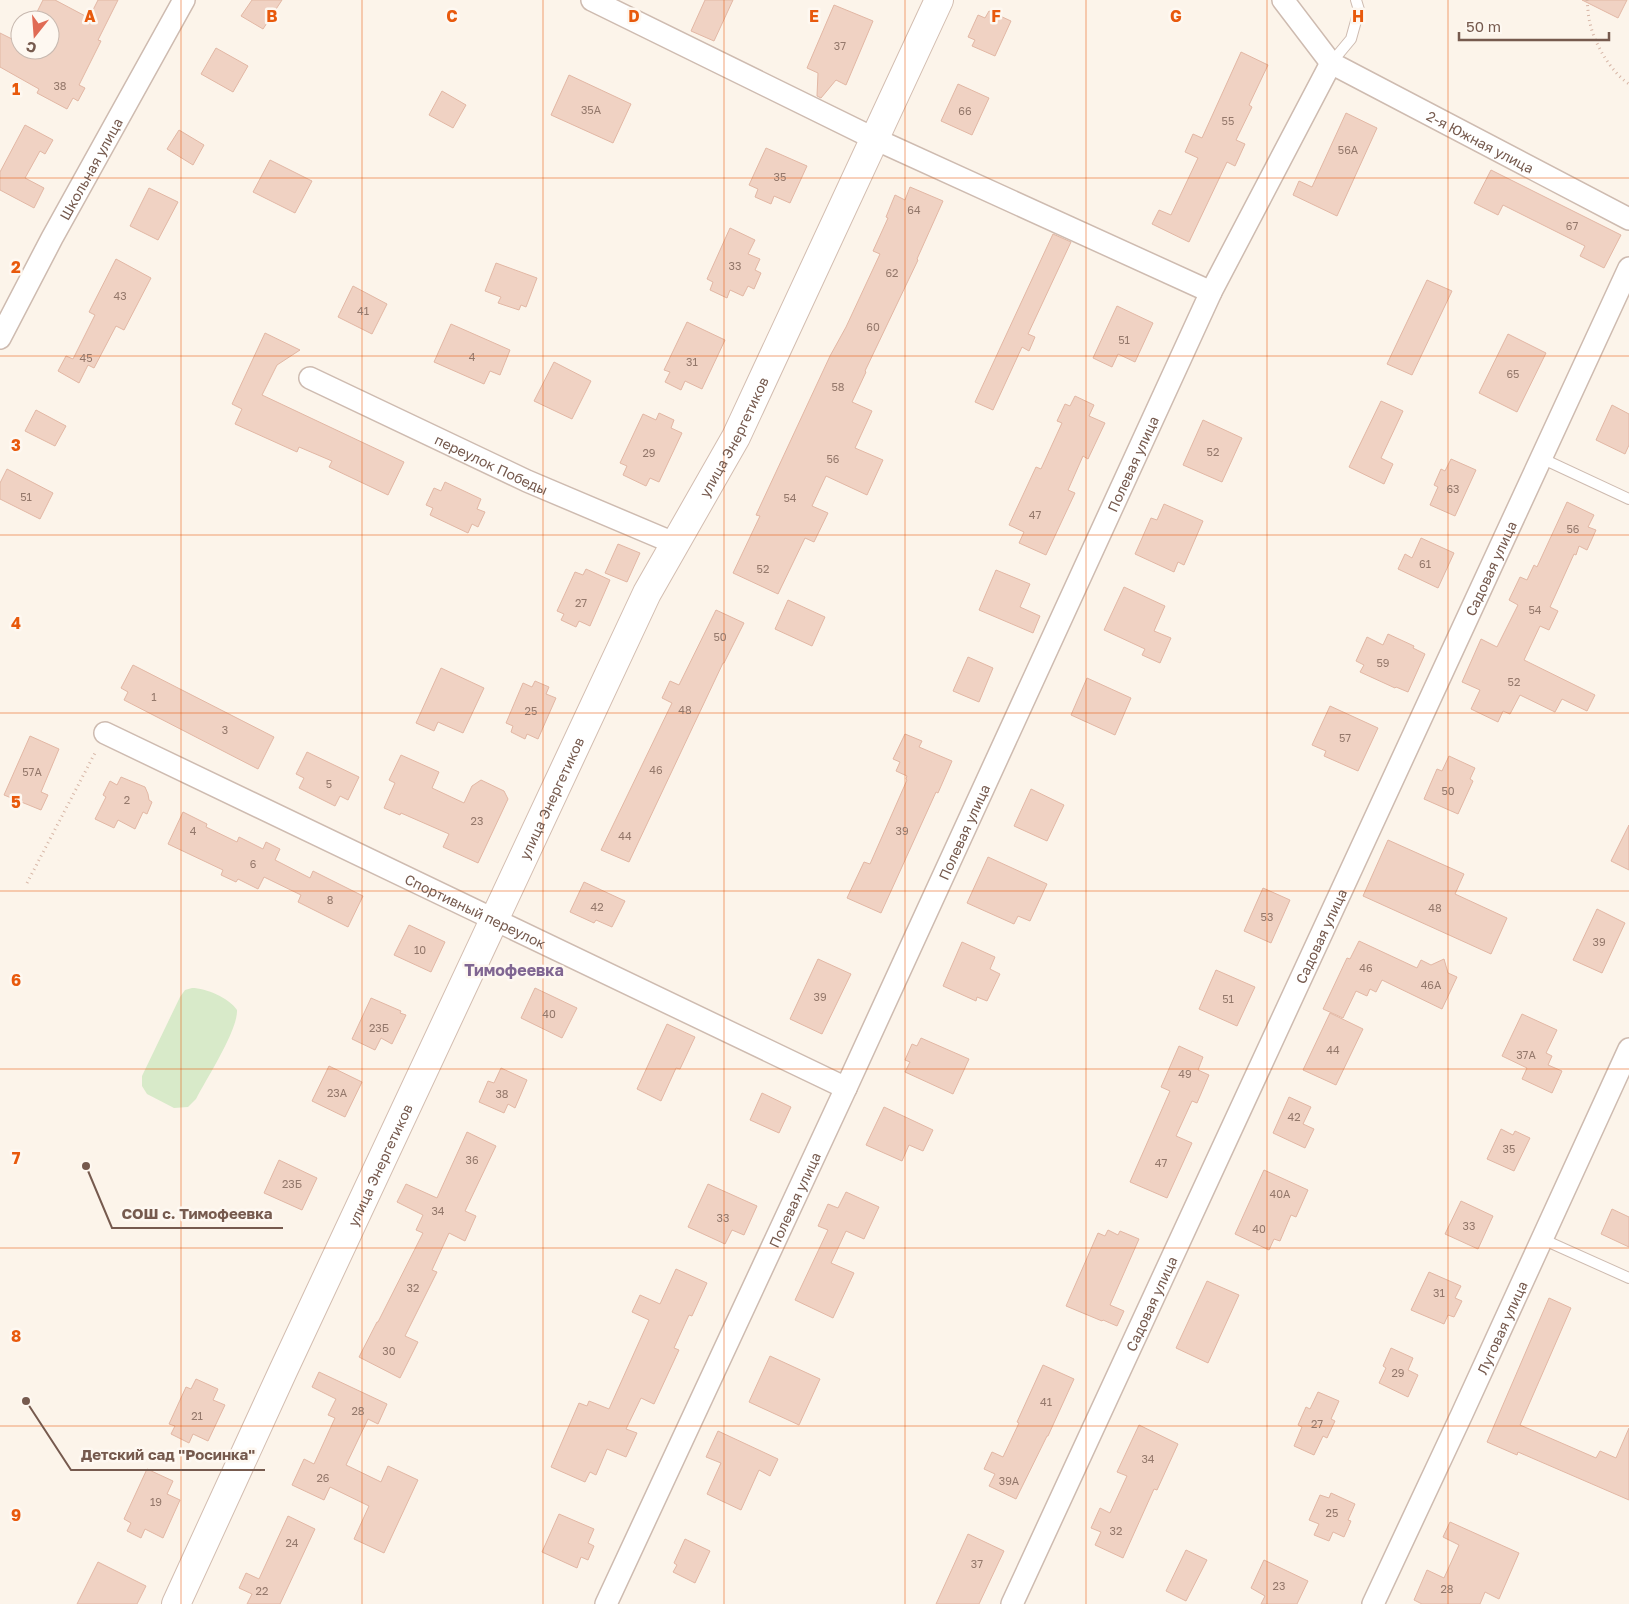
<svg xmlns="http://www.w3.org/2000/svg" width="1629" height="1604" font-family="'Golos Text',sans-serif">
  <rect width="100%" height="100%" fill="#fcf4ea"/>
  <path fill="#d8eac9" d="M192 988C206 988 229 998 237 1010 238 1030 207 1078 196 1099L188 1107 174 1108 147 1094 142 1086V1076L180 997 185 990Z"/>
  <path fill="#f0d2c3" stroke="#e2b7a4" d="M43 0H55L89 18 98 0H118L98 40 101 41 79 85 85 88 78 101 73 98 67 109 37 93 39 89 0 67V33L20 43V50H50V20H33Z
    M252 0H282L263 29 241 16Z
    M705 0H733L714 41 691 31Z
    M1582 0H1627L1618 18Z
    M834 5 873 21 846 85 836 80 821 98 817 96 818 73 807 68Z
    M989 11 1011 21 995 56 972 46 975 40 968 37 978 15 985 18Z
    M216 48 248 66 233 92 201 74Z
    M1241 52 1268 65 1249 105 1252 107 1236 140 1245 144 1235 166 1227 162 1189 242 1152 224 1159 210 1171 215 1198 158 1185 152 1193 134 1202 138Z
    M569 75 631 104 613 143 551 115Z
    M958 84 989 98 972 135 941 121Z
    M442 91 466 105 453 128 429 115Z
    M1346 113 1377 128 1337 216 1293 195 1299 181 1312 187Z
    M25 125 53 140 45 154 40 151 25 178 44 188 34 208 0 190V172Z
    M179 130 204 145 193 165 167 149Z
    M766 148 807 166 790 203 774 196 771 204 755 197 758 189 749 185Z
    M270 160 312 181 295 213 253 192Z
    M1491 170 1621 235 1604 268 1580 256 1585 246 1503 205 1498 215 1474 203Z
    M910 187 943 201 917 259 918 260 865 371 866 372 852 402 872 411 855 448 883 460 867 495 826 476 812 506 828 513 814 542 805 538 778 594 733 573 760 516 756 515 830 356 846 327 880 254 873 251 888 218 886 217 895 195 905 200Z
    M149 188 178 202 158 240 130 226Z
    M730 228 755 240 748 254 760 259 755 270 761 273 754 289 748 286 743 296 730 290 727 298 710 290 713 282 707 279Z
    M1053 234 1071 242 1028 334 1035 337 1029 351 1022 347 993 410 975 402Z
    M116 259 151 278 124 330 116 326 94 368 88 365 79 383 58 371 66 356 73 359 95 315 89 312Z
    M496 263 537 278 526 307 521 305 519 310 498 303 501 297 485 291Z
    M1427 280 1452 291 1412 375 1387 364Z
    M353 286 387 304 372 334 338 317Z
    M1117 306 1153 323 1135 362 1118 354 1112 367 1093 358Z
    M687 322 725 340 702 389 685 381 681 390 665 382 670 372 664 370Z
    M451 324 510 350 500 375 490 371 484 384 434 362Z
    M265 333 300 350 277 365 262 395 404 462 388 495 329 467 332 461 299 447 297 452 235 424 242 409 232 404Z
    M1508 334 1546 353 1517 412 1479 393Z
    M554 362 591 381 572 419 534 401Z
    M1075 396 1094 405 1089 416 1105 423 1088 459 1083 456 1068 490 1075 493 1046 555 1019 543 1024 532 1009 525 1036 467 1041 469 1062 423 1057 421 1065 404 1070 406Z
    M1381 401 1403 411 1381 458 1393 464 1384 484 1349 467Z
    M1612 405 1629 414V445L1625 454 1596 440Z
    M36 410 66 426 55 446 25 431Z
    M659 413 674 420 671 428 682 433 659 482 650 478 646 486 623 475 627 466 620 463 643 414 656 420Z
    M1203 420 1242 438 1222 482 1183 465Z
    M1451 459 1476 470 1455 516 1430 505 1438 487 1434 485 1441 469 1445 471Z
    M7 469 53 493 40 519 0 499V483Z
    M445 482 481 499 477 509 485 512 478 527 472 524 468 533 430 515 433 508 426 505 434 488 441 491Z
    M1567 502 1594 515 1588 527 1596 530 1587 550 1579 546 1576 555 1574 554 1550 607 1558 611 1549 630 1540 626 1524 660 1595 695 1587 711 1562 699 1555 712 1520 695 1510 714 1503 711 1498 722 1471 709 1480 690 1462 682 1481 639 1497 647 1518 605 1509 600 1520 577 1527 580 1534 565 1537 567Z
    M1164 504 1203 521 1184 565 1178 562 1174 572 1135 554 1151 518 1157 520Z
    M1421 538 1454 553 1438 588 1398 569 1405 554 1412 558Z
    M618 544 640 553 627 582 605 573Z
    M586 569 610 580 590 626 579 621 576 627 561 620 564 614 557 611 575 572 583 575Z
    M996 570 1030 584 1020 607 1040 616 1033 633 979 610Z
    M1124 587 1165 606 1154 631 1171 638 1160 663 1142 655 1145 649 1104 630Z
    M788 600 825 617 812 646 775 629Z
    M716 610 744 623 724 663H723L629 862 601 850 672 703 662 698 670 681 679 685Z
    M1388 634 1414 646 1413 648 1425 654 1408 692 1396 687 1395 688 1360 672 1364 665 1356 661 1367 637 1383 645Z
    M968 657 993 668 979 702 953 691Z
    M133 665 274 737 258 769 124 700 128 692 121 688Z
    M441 668 484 688 463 733 438 722 434 731 416 723Z
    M1087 678 1131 698 1115 735 1071 715Z
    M535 681 549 687 546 694 556 698 538 739 527 734 525 739 511 732 513 726 506 723 523 683 532 687Z
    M1330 706 1378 728 1358 771 1324 756 1326 751 1312 745Z
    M905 734 922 741 919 747 952 761 938 793 936 792 881 913 847 898 864 862 870 864 907 780 906 779 907 776 896 771 900 762 893 759Z
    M30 736 59 749 41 792 48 795 41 810 4 795Z
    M307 752 359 777 348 800 340 796 335 806 299 788 304 778 296 774Z
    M401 755 439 772 432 788 464 803 472 786 481 780 504 791 508 799 478 863 443 847 449 834 401 813 400 815 384 808 395 783 389 780Z
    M1449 756 1475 768 1470 779 1473 781 1458 814 1424 799 1437 769 1442 771Z
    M121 777 145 787 148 794 149 800 152 802 147 814 143 812 135 829 118 820 114 828 95 819 106 797 103 795 110 781 117 785Z
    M1031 789 1064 805 1047 841 1014 826Z
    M183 812 207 824 206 827 237 842 239 837 263 849 266 842 280 849 275 860 310 878 313 871 363 896 348 927 298 902 301 895 264 877 258 889 238 879 236 882 221 875 223 870 168 844Z
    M1629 825V870L1611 861Z
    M1388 840 1464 874 1455 894 1507 918 1491 954 1363 896Z
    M988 857 1047 884 1030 921 1018 916 1014 924 967 903Z
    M584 882 625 901 612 927 596 920 594 923 570 912Z
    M1263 888 1290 900 1271 943 1244 931Z
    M1597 909 1625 923 1602 973 1573 960Z
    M409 925 445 942 431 972 394 955Z
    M1359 941 1417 968 1421 960 1431 965 1444 959 1448 973 1457 977 1442 1009 1382 980 1376 992 1370 989 1367 996 1356 991 1343 1018 1323 1009 1347 958 1350 959Z
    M962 942 995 957 990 969 1000 974 987 1001 977 997 976 1001 943 986Z
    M818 959 851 974 822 1034 790 1019Z
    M1216 970 1255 987 1237 1026 1199 1009Z
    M535 988 577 1008 562 1038 521 1018Z
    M371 998 401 1011 400 1013 406 1015 392 1044 381 1038 375 1050 352 1039Z
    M1330 1013 1363 1029 1336 1085 1303 1070Z
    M1522 1014 1557 1030 1546 1053 1552 1056 1548 1065 1562 1071 1552 1093 1522 1079 1527 1068 1502 1056Z
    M667 1024 695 1037 680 1069 676 1068 661 1101 637 1089Z
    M921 1038 969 1059 953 1094 905 1072 910 1062 905 1060 912 1044 917 1046Z
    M1179 1046 1203 1057 1198 1070 1209 1075 1197 1103 1192 1101 1176 1136 1192 1143 1167 1198 1130 1182 1170 1091 1161 1087Z
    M329 1066 362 1082 345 1117 312 1101Z
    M501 1068 527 1080 515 1108 508 1104 504 1113 479 1102 488 1081 494 1083Z
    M762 1093 791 1107 779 1133 750 1120Z
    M1289 1097 1311 1107 1303 1124 1314 1129 1305 1148 1273 1133Z
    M884 1107 933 1130 923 1151 909 1145 902 1161 866 1145Z
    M1501 1129 1513 1135 1515 1131 1530 1138 1514 1171 1487 1159Z
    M467 1132 496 1146 465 1211 476 1216 465 1241 449 1233 432 1270 437 1272 405 1336 418 1342 400 1378 359 1357 377 1322H378L423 1233 416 1230 423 1215 397 1202 406 1184 437 1198Z
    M279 1160 317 1178 302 1210 264 1193Z
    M1264 1170 1308 1190 1296 1217 1291 1215 1280 1241 1274 1239 1269 1250 1235 1234Z
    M708 1184 757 1206 744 1235 732 1230 725 1244 688 1227Z
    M846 1192 879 1207 864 1239 846 1231 831 1263 854 1273 833 1318 795 1300 828 1230 818 1226 828 1204 838 1208Z
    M1461 1201 1493 1216 1478 1249 1445 1234Z
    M1612 1209 1629 1217V1247L1601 1234Z
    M1108 1230 1118 1235 1120 1231 1139 1239 1110 1305 1124 1311 1117 1326 1103 1320 1102 1321 1066 1306 1098 1233 1105 1236Z
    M676 1269 707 1283 692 1316 689 1315 674 1348 679 1350 654 1404 641 1398 626 1429 637 1433 626 1457 607 1449 596 1475 590 1472 585 1482 551 1467 579 1403 587 1406 589 1401 609 1409 649 1320 632 1312 640 1295 660 1304Z
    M1429 1272 1461 1286 1455 1298 1462 1301 1454 1317 1448 1315 1444 1324 1411 1310Z
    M1207 1281 1239 1295 1208 1363 1176 1348Z
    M1549 1298 1571 1308 1520 1425 1596 1458 1600 1451 1616 1458 1629 1428V1500L1518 1452 1517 1455 1487 1442Z
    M1391 1348 1413 1358 1408 1370 1418 1375 1408 1397 1379 1383 1386 1368 1383 1366Z
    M770 1356 820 1379 799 1425 749 1402Z
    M1043 1365 1074 1379 1048 1436H1047L1016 1499 989 1486 995 1474 984 1469 992 1452 1003 1457 1019 1423 1017 1422Z
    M319 1372 387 1404 378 1424 368 1419 346 1465 381 1482 388 1466 418 1480 384 1553 354 1539 369 1506 330 1487 324 1500 292 1485 304 1459 314 1464 335 1418 328 1415 336 1399 312 1387Z
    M196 1379 218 1389 213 1400 225 1405 208 1441 193 1434 189 1443 171 1434 175 1426 169 1424 186 1387 191 1389Z
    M1318 1392 1339 1401 1331 1419 1335 1421 1327 1438 1323 1436 1314 1455 1294 1446 1302 1427 1298 1425 1306 1407 1310 1409Z
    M1139 1425 1178 1444 1157 1490 1154 1489 1123 1558 1095 1545 1101 1532 1091 1528 1100 1508 1110 1513 1127 1476 1117 1472Z
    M718 1431 778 1459 770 1476 759 1470 741 1510 707 1494 721 1463 706 1457Z
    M147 1469 173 1481 167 1494 180 1500 163 1538 145 1529 141 1538 127 1531 131 1523 124 1519Z
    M1331 1493 1355 1504 1348 1520 1351 1521 1344 1537 1333 1532 1329 1541 1314 1535 1319 1524 1309 1520 1320 1495 1329 1498Z
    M559 1514 594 1529 588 1543 594 1546 588 1560 581 1557 577 1568 542 1552Z
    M288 1516 315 1529 280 1604H247L252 1594 239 1588 246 1573 259 1579Z
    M1450 1522 1519 1553 1499 1599 1485 1592 1480 1604H1422L1414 1600 1427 1570 1444 1578 1459 1545 1443 1537Z
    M968 1534 1004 1551 979 1604H936Z
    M685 1539 710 1551 695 1583 673 1572 677 1565 674 1563Z
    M1186 1550 1207 1560 1186 1601 1166 1591Z
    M1264 1560 1308 1581 1297 1604H1261L1265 1596 1251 1588Z
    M98 1562 146 1586 137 1604H77Z"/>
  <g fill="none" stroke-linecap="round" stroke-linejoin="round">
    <defs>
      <path id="lane" d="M1331 63 1351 39 1359 10 1356 0
        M1541 458 1629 499
        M1542 1239 1629 1278"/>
      <g id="street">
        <path d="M592 0 875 139 1211 292"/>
        <path id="s1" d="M1283 0 1331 63 1629 219"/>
        <path id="s2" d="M0 338 52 238 184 0"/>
        <path id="s3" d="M310 378 527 481 676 544"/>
        <path id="s4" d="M105 733 846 1088"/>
        <path id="s5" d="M606 1604 846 1088 1211 292 1331 63"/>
        <path id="s6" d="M1012 1604 1629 268"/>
        <path id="s7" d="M1373 1604 1462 1414 1629 1049"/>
      </g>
      <g id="secondary">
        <path id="s8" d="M176 1604 283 1371 647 593 736 437 939 0"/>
      </g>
    </defs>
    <use href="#lane" stroke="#cebbb0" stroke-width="12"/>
    <use href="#street" stroke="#cebbb0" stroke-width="24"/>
    <use href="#secondary" stroke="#d3bdb0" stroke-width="30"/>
    <path stroke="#d6b5a5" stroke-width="3" stroke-dasharray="1 4" stroke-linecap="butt" d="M1587 0C1588 8 1588 16 1590 23 1594 44 1612 73 1629 84
      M27 883 96 751"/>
    <use href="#lane" stroke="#fff" stroke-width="10"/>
    <use href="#street" stroke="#fff" stroke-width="21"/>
    <use href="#secondary" stroke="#fff" stroke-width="28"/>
  </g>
  <path fill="none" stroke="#e8590c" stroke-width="1" stroke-opacity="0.55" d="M181 0V1604M362 0V1604M543 0V1604M724 0V1604M905 0V1604M1086 0V1604M1267 0V1604M1448 0V1604M0 178H1629M0 356H1629M0 535H1629M0 713H1629M0 891H1629M0 1069H1629M0 1248H1629M0 1426H1629"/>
  <g text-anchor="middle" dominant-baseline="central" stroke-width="5" stroke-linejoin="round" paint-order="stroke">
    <g font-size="11" fill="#94786b">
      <text x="840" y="45">37</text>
      <text x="60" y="85">38</text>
      <text x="591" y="109">35А</text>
      <text x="965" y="110">66</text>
      <text x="1228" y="120">55</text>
      <text x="1348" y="149">56А</text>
      <text x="780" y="176">35</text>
      <text x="914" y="209">64</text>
      <text x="1572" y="225">67</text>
      <text x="735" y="265">33</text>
      <text x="892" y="272">62</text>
      <text x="120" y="295">43</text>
      <text x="363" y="310">41</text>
      <text x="873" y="326">60</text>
      <text x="1124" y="339">51</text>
      <text x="472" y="356">4</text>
      <text x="86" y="357">45</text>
      <text x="692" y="361">31</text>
      <text x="1513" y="373">65</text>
      <text x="838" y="386">58</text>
      <text x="1213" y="451">52</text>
      <text x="649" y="452">29</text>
      <text x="833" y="458">56</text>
      <text x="1453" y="488">63</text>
      <text x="26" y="496">51</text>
      <text x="790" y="497">54</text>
      <text x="1035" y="514">47</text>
      <text x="1573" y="528">56</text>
      <text x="1425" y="563">61</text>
      <text x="763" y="568">52</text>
      <text x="581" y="602">27</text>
      <text x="1535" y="609">54</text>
      <text x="720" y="636">50</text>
      <text x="1383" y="662">59</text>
      <text x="1514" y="681">52</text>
      <text x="154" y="696">1</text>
      <text x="685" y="709">48</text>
      <text x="531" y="710">25</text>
      <text x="225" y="729">3</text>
      <text x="1345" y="737">57</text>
      <text x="656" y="769">46</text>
      <text x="32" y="771">57А</text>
      <text x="329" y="783">5</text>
      <text x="1448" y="790">50</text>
      <text x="127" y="799">2</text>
      <text x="477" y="820">23</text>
      <text x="193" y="830">4</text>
      <text x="902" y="830">39</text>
      <text x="625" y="835">44</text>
      <text x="253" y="863">6</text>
      <text x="330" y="899">8</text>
      <text x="597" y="906">42</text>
      <text x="1435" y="907">48</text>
      <text x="1267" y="916">53</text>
      <text x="1599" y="941">39</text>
      <text x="420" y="949">10</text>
      <text x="1366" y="967">46</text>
      <text x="1431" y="984">46А</text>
      <text x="820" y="996">39</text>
      <text x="1228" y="998">51</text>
      <text x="549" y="1013">40</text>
      <text x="379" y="1027">23Б</text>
      <text x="1333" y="1049">44</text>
      <text x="1526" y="1054">37А</text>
      <text x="1185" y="1073">49</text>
      <text x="337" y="1092">23А</text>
      <text x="502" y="1093">38</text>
      <text x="1294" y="1116">42</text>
      <text x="1509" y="1148">35</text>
      <text x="472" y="1159">36</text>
      <text x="1161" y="1162">47</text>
      <text x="292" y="1183">23Б</text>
      <text x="1280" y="1193">40А</text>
      <text x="438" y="1210">34</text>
      <text x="723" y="1217">33</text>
      <text x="1469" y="1225">33</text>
      <text x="1259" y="1228">40</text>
      <text x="413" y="1287">32</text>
      <text x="1439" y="1292">31</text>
      <text x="389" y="1350">30</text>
      <text x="1398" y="1372">29</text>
      <text x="1046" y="1401">41</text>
      <text x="358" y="1410">28</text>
      <text x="197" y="1415">21</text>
      <text x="1317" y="1423">27</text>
      <text x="1148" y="1458">34</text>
      <text x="323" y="1477">26</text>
      <text x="1009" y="1480">39А</text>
      <text x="156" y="1501">19</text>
      <text x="1332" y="1512">25</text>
      <text x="1116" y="1530">32</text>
      <text x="292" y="1542">24</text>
      <text x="977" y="1563">37</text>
      <text x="1279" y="1585">23</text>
      <text x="1447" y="1588">28</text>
      <text x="262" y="1590">22</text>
    </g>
    <g font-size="14" fill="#765a4e" stroke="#fef8f1">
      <text stroke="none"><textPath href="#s1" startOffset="248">2-я Южная улица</textPath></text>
      <text stroke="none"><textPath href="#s2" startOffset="192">Школьная улица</textPath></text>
      <text stroke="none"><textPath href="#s8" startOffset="1294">улица Энергетиков</textPath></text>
      <text stroke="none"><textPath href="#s3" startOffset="201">переулок Победы</textPath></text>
      <text stroke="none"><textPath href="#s5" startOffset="1256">Полевая улица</textPath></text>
      <text stroke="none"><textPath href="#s6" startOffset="1141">Садовая улица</textPath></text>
      <text stroke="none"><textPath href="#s8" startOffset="889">улица Энергетиков</textPath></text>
      <text stroke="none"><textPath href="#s5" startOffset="851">Полевая улица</textPath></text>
      <text stroke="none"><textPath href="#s4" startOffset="411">Спортивный переулок</textPath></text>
      <text stroke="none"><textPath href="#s6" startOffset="736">Садовая улица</textPath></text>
      <text stroke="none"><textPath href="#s8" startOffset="484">улица Энергетиков</textPath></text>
      <text stroke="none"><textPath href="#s5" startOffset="446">Полевая улица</textPath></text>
      <text stroke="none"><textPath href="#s6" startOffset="331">Садовая улица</textPath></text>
      <text stroke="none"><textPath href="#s7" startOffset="305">Луговая улица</textPath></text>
    </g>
    <g font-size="16" font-weight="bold" fill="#806692" stroke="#fef8f1">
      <text x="514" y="970">Тимофеевка</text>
    </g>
  </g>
  <g font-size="16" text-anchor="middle" font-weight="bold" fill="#e8590c" stroke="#fef8f1" stroke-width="5" stroke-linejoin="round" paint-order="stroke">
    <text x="90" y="22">A</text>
    <text x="272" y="22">B</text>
    <text x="452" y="22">C</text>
    <text x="634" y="22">D</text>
    <text x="814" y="22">E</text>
    <text x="996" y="22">F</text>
    <text x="1176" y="22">G</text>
    <text x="1358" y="22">H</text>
    <text x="16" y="95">1</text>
    <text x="16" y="273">2</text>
    <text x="16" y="451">3</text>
    <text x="16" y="629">4</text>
    <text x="16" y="808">5</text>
    <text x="16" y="986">6</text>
    <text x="16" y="1164">7</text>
    <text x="16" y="1342">8</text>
    <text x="16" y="1521">9</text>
  </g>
  <path fill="none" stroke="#765a4e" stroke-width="2" d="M86 1166L112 1228H283M26 1401L71 1470H265"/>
  <g fill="#765a4e" stroke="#fef8f1" stroke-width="2">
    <circle cx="86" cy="1166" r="5"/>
    <circle cx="26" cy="1401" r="5"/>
  </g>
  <g font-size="15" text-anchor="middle" font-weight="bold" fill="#765a4e" stroke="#fef8f1" stroke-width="5" stroke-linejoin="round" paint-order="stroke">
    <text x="197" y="1219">СОШ с. Тимофеевка</text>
    <text x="168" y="1460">Детский сад "Росинка"</text>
  </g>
  <g transform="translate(35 35) rotate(197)"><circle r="24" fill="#fef8f1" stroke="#c8b9b0"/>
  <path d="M0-4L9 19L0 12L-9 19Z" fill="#e06b55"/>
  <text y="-8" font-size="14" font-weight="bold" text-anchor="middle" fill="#765a4e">С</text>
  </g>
  <path d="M1459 32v8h150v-8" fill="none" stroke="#765a4e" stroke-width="2.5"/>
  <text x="1466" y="32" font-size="15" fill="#765a4e" stroke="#fef8f1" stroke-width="4" paint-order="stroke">50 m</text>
</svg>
